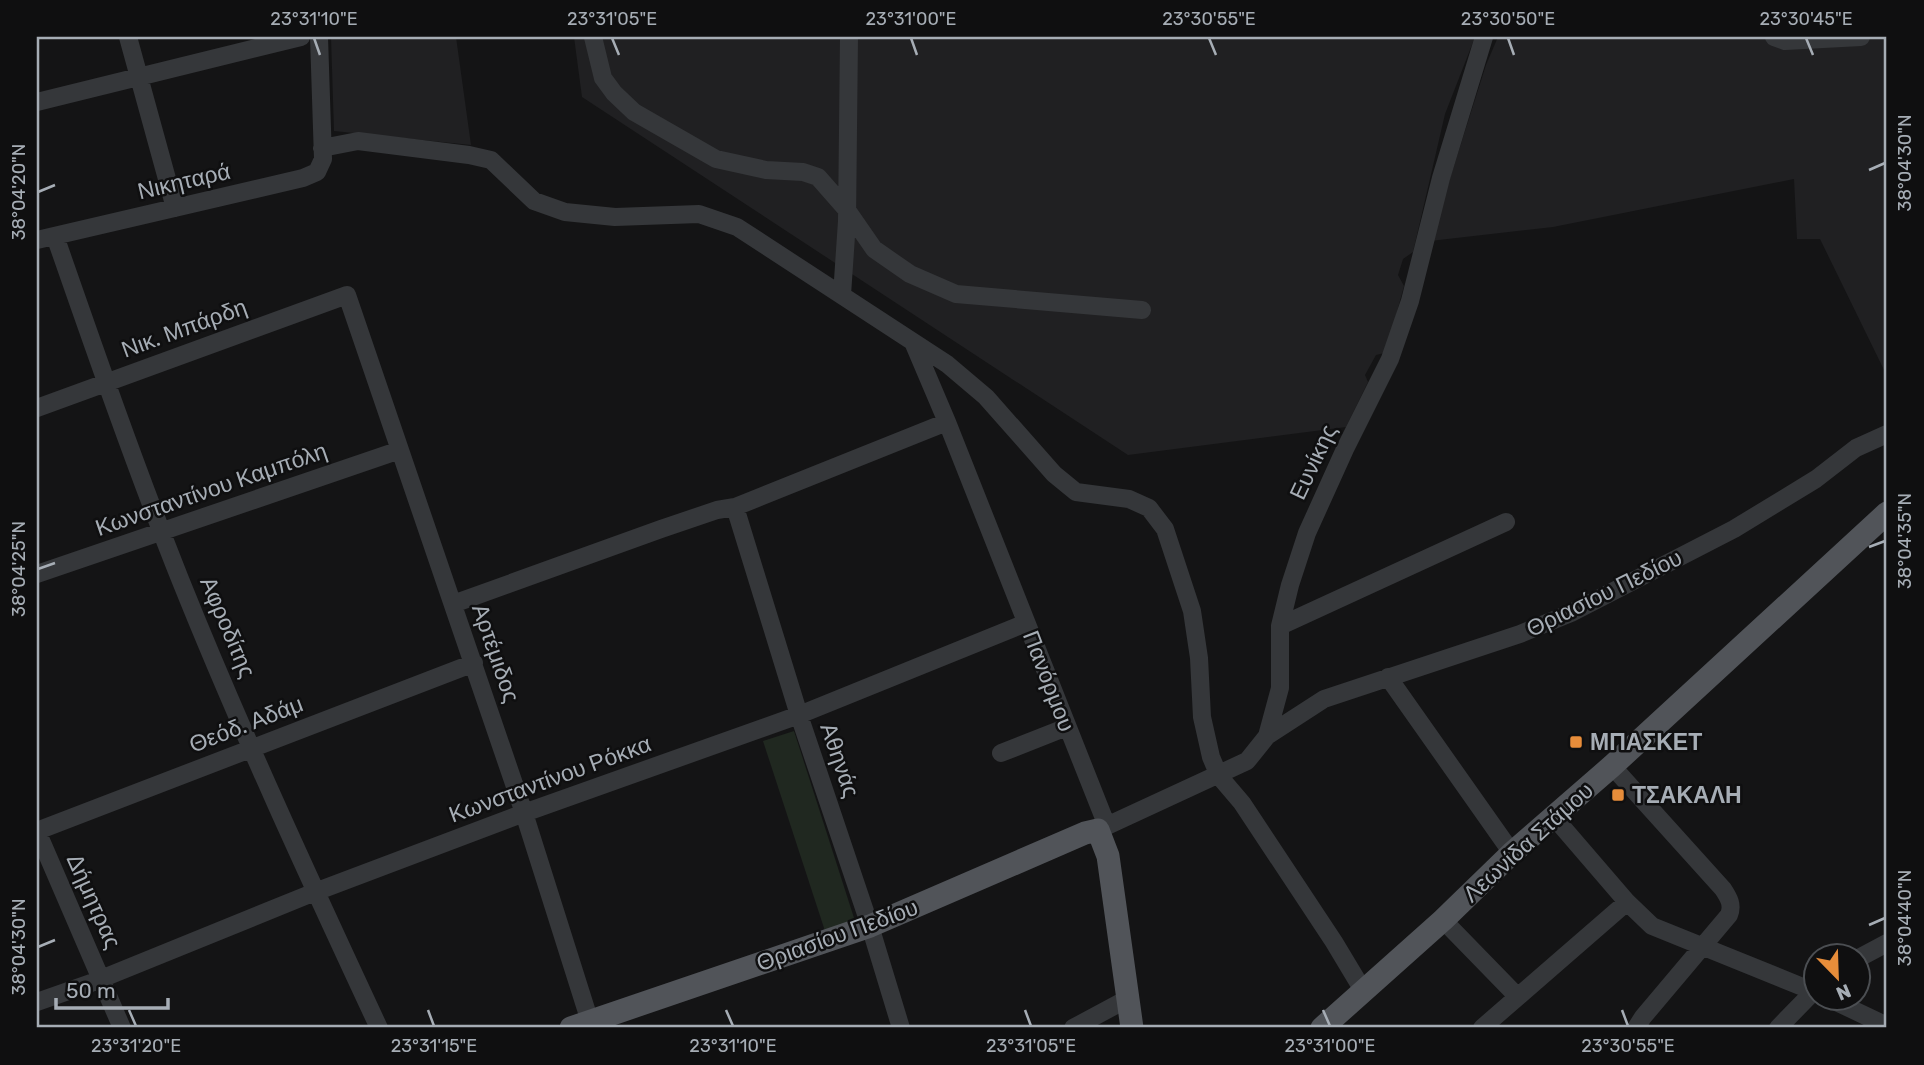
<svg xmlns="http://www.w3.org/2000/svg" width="1924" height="1065" font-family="Rubik,sans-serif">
  <rect width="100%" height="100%" fill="#141415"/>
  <path fill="#202022" d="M331 37H456L471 145 334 131Z
    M574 37H1475L1445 114 1413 252 1403 259 1398 275 1404 286 1391 334 1384 353 1376 355 1365 375 1368 382 1346 427 1128 455 582 97Z
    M1498 37H1887V376L1820 239H1797L1794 179 1553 227 1430 241 1486 65Z"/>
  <path fill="#202820" d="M794 731 855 921 825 931 763 741Z"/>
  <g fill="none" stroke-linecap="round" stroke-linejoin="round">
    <path stroke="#35373a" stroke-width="18" d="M128 37 175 208
      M593 37 603 78 614 93 634 112 716 159 766 170 803 172 818 177 847 210 874 249 910 274 956 294 1142 310
      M1774 37 1785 41 1861 37
      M37 102 301 37
      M322 148 358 141 469 155 491 160 534 201 565 212 615 217 699 214 737 227 947 364 986 397 1054 474 1076 492 1129 499 1149 508 1165 529 1192 611 1199 658 1202 717 1211 757 1219 776 1242 803 1334 942 1364 992
      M55 236C95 351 135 466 180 579 241 731 310 880 379 1028
      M37 240 303 178 317 172 323 159 319 37
      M842 295 847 221 849 37
      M913 342 947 422 1107 826
      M37 408 347 295 524 813 592 1028
      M735 507 799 715 870 926 901 1028
      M37 574 400 450
      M453 604 661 529 717 510 735 507 947 422
      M1280 626 1506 522
      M1388 677 1512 853
      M1267 736 1324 699 1520 634 1571 613 1734 529 1816 479 1856 448 1887 434
      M1001 753 1067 727
      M1612 766 1723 889C1729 898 1733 905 1729 915L1643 1017 1636 1028
      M1553 816 1627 902 1652 926 1815 992
      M1098 830 1247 761 1267 736 1280 688V626L1290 585 1307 533 1345 449 1390 359 1410 301 1441 178 1484 37
      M37 831 474 663
      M37 831 122 1028
      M1443 920 1517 996
      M1857 959 1887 943
      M1828 998 1887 1026
      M37 1002 91 983 315 892 524 813 799 715 1026 623
      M1073 1028 1129 998
      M1482 1028 1627 902
      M1778 1028 1815 990"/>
    <path stroke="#515459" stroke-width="23" d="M571 1028 870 926 1085 833 1098 830 1108 856 1132 1028
      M1322 1028 1443 920 1512 853 1612 766 1887 513"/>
  </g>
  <path fill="none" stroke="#a6adb5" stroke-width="2.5" d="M314 38 320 55M612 38 619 55M911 38 917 55M1209 38 1216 55M1508 38 1514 55M1806 38 1813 55M1869 170 1885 163M38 192 55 185M1869 547 1885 541M38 569 55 563M1869 925 1885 918M38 947 55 940M129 1010 136 1026M428 1010 434 1026M726 1010 733 1026M1025 1010 1031 1026M1323 1010 1330 1026M1622 1010 1628 1026"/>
  <g fill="#e78d3a" stroke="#0f0f10" stroke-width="2.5">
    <rect x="1569" y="735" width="14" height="14" rx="3.5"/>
    <rect x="1611" y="788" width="14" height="14" rx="3.5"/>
  </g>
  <g text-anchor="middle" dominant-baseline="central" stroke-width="5" stroke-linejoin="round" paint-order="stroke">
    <g font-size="23" fill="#a6adb5" stroke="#0f0f10">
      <text transform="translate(184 181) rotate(-13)">Νικηταρά</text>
      <text transform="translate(184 328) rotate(-20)">Νικ. Μπάρδη</text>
      <text transform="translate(1313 462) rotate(-65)">Ευνίκης</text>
      <text transform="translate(211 489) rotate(-19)">Κωνσταντίνου Καμπόλη</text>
      <text transform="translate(1604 593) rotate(-26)">Θριασίου Πεδίου</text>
      <text transform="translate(228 627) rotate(67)">Αφροδίτης</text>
      <text transform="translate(496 653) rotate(71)">Αρτέμιδος</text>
      <text transform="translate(1049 681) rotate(69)">Πανόρμου</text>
      <text transform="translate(246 724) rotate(-21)">Θεόδ. Αδάμ</text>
      <text transform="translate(840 760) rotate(71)">Αθηνάς</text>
      <text transform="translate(550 779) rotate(-20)">Κωνσταντίνου Ρόκκα</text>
      <text transform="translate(1528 842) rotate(-42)">Λεωνίδα Στάμου</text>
      <text transform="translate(94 901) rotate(66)">Δήμητρας</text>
      <text transform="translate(837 935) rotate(-20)">Θριασίου Πεδίου</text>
    </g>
    <g font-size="23" font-weight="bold" fill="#a6adb5" stroke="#0f0f10" text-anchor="start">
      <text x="1590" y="742">ΜΠΑΣΚΕΤ</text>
      <text x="1632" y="795">ΤΣΑΚΑΛΗ</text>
    </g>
  </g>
  <rect width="1924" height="1065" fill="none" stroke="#0f0f10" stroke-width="77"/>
  <g transform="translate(1837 977) rotate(157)"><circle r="33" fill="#0f0f10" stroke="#4b4e52" stroke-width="2"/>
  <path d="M0-5L12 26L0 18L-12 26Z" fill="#e78d3a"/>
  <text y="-10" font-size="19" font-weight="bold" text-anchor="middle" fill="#a6adb5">N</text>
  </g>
  <path d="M56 998v10h112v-10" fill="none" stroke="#a6adb5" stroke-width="3.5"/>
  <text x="66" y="998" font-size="21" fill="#a6adb5" stroke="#0f0f10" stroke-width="5" paint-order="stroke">50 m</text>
  <rect x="38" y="38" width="1847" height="988" fill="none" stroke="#a6adb5" stroke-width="2.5"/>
  <g font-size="18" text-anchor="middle" fill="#a6adb5">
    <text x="314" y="25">23°31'10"E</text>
    <text x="612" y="25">23°31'05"E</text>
    <text x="911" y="25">23°31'00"E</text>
    <text x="1209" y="25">23°30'55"E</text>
    <text x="1508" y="25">23°30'50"E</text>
    <text x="1806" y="25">23°30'45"E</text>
    <text transform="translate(1905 163) rotate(-90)" y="6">38°04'30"N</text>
    <text transform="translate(19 192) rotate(-90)" y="6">38°04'20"N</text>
    <text transform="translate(1905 541) rotate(-90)" y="6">38°04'35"N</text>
    <text transform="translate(19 569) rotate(-90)" y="6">38°04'25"N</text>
    <text transform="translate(1905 918) rotate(-90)" y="6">38°04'40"N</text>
    <text transform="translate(19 947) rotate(-90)" y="6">38°04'30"N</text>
    <text x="136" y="1052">23°31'20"E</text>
    <text x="434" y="1052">23°31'15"E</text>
    <text x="733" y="1052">23°31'10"E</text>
    <text x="1031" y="1052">23°31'05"E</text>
    <text x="1330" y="1052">23°31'00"E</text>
    <text x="1628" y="1052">23°30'55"E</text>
  </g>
</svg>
